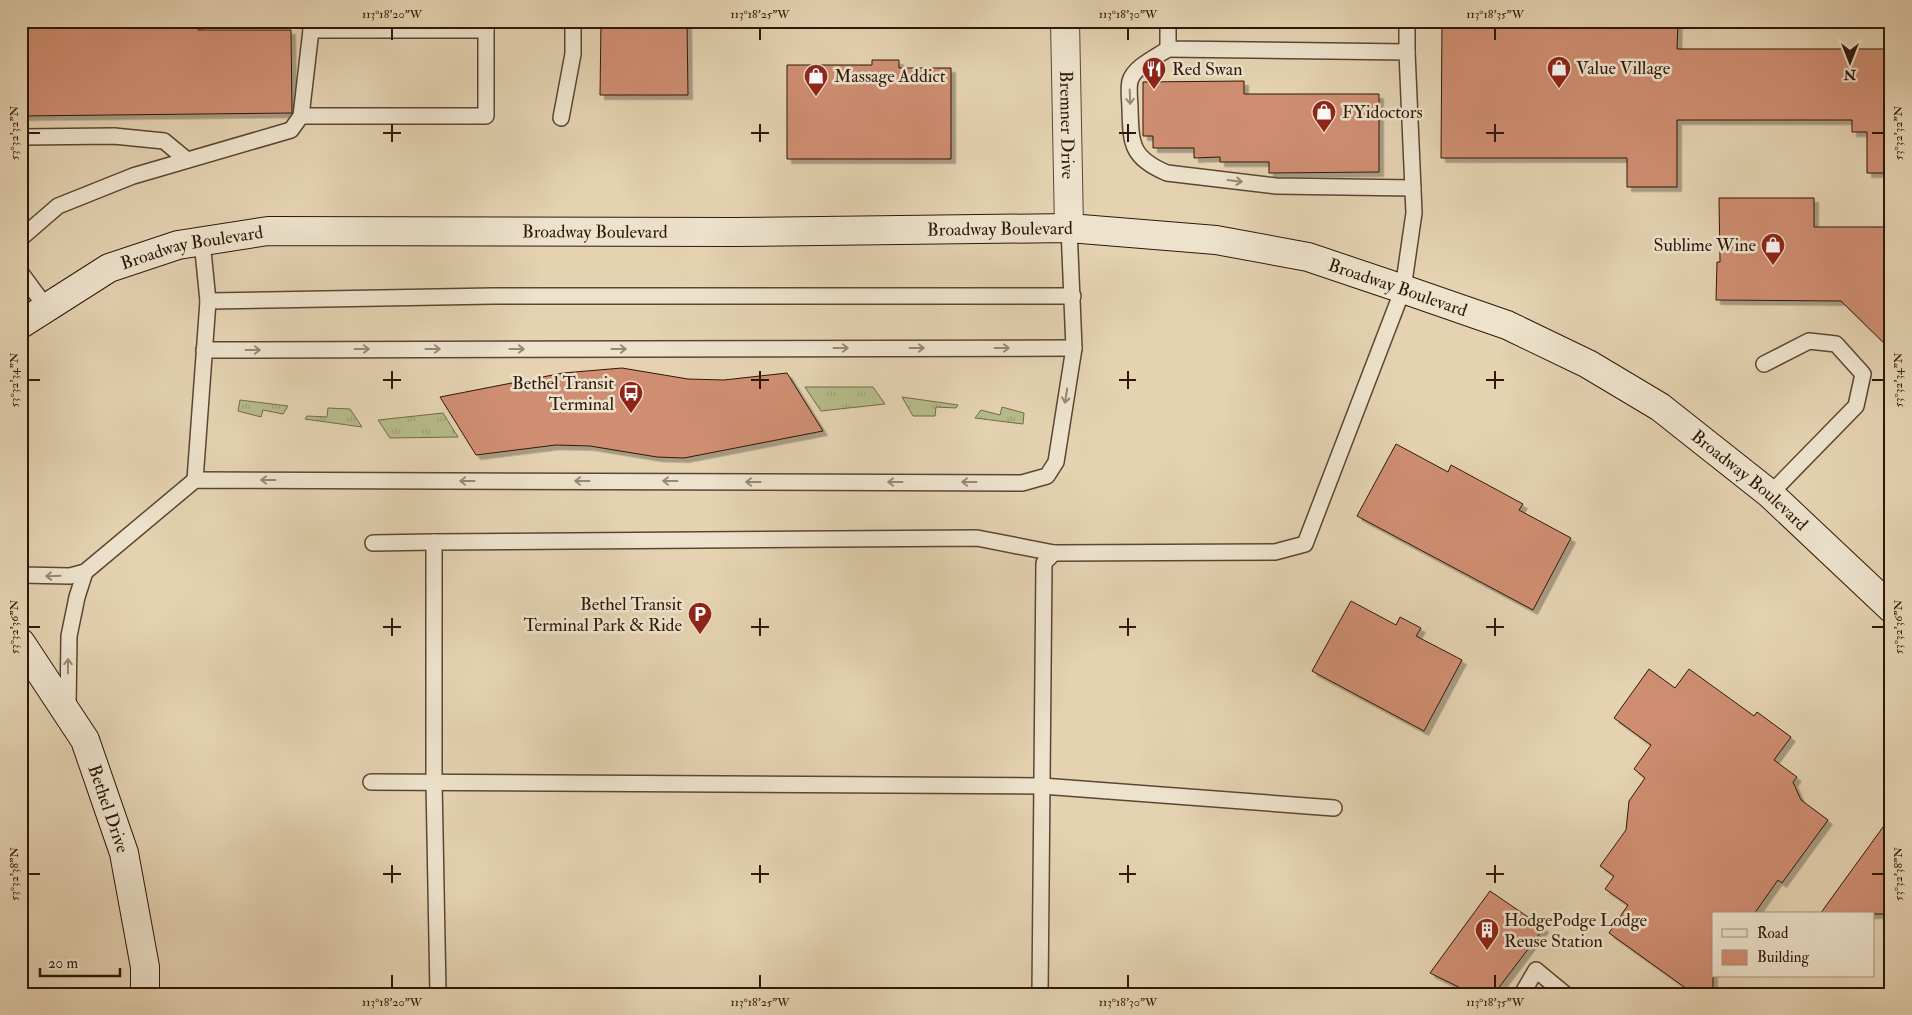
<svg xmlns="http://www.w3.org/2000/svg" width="1912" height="1015" viewBox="0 0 1912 1015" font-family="'IM FELL Double Pica',serif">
<defs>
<pattern id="grass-tufts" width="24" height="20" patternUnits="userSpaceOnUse" patternTransform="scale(1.25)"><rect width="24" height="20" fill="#b6bb8a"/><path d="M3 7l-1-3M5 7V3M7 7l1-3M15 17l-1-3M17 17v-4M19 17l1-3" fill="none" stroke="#9da076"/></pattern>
<filter id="shadow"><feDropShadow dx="4.5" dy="4.5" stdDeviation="0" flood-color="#0004"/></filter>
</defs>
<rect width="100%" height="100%" fill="#e4d2b1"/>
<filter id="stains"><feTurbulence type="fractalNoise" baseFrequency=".004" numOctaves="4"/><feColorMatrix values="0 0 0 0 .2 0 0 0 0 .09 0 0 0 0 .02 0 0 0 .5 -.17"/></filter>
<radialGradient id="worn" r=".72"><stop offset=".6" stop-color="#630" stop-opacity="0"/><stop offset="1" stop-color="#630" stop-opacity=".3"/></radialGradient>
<g fill="url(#grass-tufts)" stroke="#726a4a">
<path d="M805,387H873L885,404L821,411Z"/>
<path d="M902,397L958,405L956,408L936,407L935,416H913Z"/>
<path d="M240,400L288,406L283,414L263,410L261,417L238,411Z"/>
<path d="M1002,407L1024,413L1023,424L975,418L981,410L1000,415Z"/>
<path d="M328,408L350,409L362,427L305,419L307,416L327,417Z"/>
<path d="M443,413L458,437L390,438L378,420Z"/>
</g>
<g fill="#cf8e72" stroke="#2f1809" filter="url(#shadow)">
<path d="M21,21H198V30H291L292,113L21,116Z"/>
<path d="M601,21H687L688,95H600Z"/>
<path d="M1442,21H1678L1677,49H1891V173H1867V132H1852V120H1677V187H1627V158H1441Z"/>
<path d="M872,60H899V68H951V159H787V65H872Z"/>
<path d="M1244,81V94H1379V172L1269,173V162H1220V157L1194,158V148H1153V136H1143V82Z"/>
<path d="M1719,198H1814V227H1891V350L1841,301L1716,300L1717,262H1720Z"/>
<path d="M622,368L688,379L724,380L787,373L823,431L684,458L657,457L590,446L556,445L476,455L440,397L563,373Z"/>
<path d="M1396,444L1448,472L1451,465L1523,504L1519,510L1571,538L1533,610L1357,516Z"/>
<path d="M1351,601L1396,625L1400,617L1421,628L1416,636L1462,660L1424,731L1312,671Z"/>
<path d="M1649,669L1675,688L1689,669L1754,716L1757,712L1791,737L1774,760L1797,777L1793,782L1801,800L1828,820L1782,883L1778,880L1754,914H1713V994H1694L1609,933L1628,905L1605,889L1614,876L1600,866L1626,830L1629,801L1645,778L1634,769L1651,745L1614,718Z"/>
<path d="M1891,816V914H1820Z"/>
<path d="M1490,891L1544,928L1494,994H1473L1430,973Z"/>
</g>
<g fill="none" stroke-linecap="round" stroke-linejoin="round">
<defs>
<g id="lane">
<path d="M311,30H486"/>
<path d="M1168,49C1156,57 1134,67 1130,81C1128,89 1130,101 1130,109C1131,144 1131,158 1167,173L1276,186L1413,188"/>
<path d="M1407,52V21"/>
<path d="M301,116H486V21"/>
<path d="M561,118L573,54V21"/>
<path d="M21,137L114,136L164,141L187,160"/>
<path d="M21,238L58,206L133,176L291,130L301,116L311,30L310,21"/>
<path d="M21,273L46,307"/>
<path d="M208,301L493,296H1073"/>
<path d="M204,350L1074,348"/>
<path d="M1764,364L1809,341L1836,344L1863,374L1856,406L1770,494"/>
<path d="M195,480L208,301L202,241"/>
<path d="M373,543L434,542"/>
<path d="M21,575L70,576L85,572L195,480L1022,483L1047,476L1056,462L1074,348L1069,228"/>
<path d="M68,708L69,636L77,597L85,572"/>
<path d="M371,782L1042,786L1334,808"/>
<path d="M438,994L434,782V542L977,538L1054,553"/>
<path d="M1040,994L1044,563L1054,553L1275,552L1305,544L1403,289L1414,213L1407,52L1168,49V21"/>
<path d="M1522,994L1536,970L1565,994"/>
</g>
<g id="street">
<path id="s1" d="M1065,21L1069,228"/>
</g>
<g id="secondary">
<path id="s2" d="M21,324L109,268L178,245L268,231L735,232L1069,228L1216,240L1308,257L1403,289L1507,325L1588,364L1660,407L1770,494L1891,608"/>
<path id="s3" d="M21,643L85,740L124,853L145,967V994"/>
</g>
</defs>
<use href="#lane" stroke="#5c4633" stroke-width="18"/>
<use href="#street" stroke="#5c4633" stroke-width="30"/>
<use href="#secondary" stroke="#2f1809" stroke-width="30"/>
<use href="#lane" stroke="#ede2cc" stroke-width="15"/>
<use href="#street" stroke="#ede2cc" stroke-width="28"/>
<use href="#secondary" stroke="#ede2cc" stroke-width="28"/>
</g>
<defs><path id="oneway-shaft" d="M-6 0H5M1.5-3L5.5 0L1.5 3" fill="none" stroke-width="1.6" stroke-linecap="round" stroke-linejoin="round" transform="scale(1.25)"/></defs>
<g stroke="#988774">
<use href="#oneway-shaft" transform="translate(1130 97) rotate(88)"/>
<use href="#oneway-shaft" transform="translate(1235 181) rotate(7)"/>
<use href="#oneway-shaft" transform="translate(841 348)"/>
<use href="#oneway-shaft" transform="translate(917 348)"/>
<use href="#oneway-shaft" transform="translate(1002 348)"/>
<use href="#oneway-shaft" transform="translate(362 349)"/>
<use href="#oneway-shaft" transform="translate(433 349)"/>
<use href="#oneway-shaft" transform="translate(517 349)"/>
<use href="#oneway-shaft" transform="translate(619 349)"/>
<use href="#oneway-shaft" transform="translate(253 350)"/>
<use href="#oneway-shaft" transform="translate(1066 396) rotate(99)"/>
<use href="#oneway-shaft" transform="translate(268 480) rotate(-180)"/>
<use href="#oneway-shaft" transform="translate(467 481) rotate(-180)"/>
<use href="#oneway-shaft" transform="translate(582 481) rotate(-180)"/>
<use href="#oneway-shaft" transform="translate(670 481) rotate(180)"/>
<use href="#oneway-shaft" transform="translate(753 482) rotate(-180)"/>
<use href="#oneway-shaft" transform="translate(895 482) rotate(-180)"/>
<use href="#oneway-shaft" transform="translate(969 482) rotate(-180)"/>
<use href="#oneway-shaft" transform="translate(53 576) rotate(178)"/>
<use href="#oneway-shaft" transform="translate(68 666) rotate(-89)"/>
</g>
<path fill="none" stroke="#2f1809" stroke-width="2" d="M392,28V40M760,28V40M1128,28V40M1495,28V40M392,124V142M760,124V142M1128,124V142M1495,124V142M28,133H40M383,133H401M751,133H769M1119,133H1136M1486,133H1504M1872,133H1884M392,371V389M760,371V389M1128,371V389M1495,371V389M28,380H40M383,380H401M751,380H769M1119,380H1136M1486,380H1504M1872,380H1884M392,618V636M760,618V636M1128,618V636M1495,618V636M28,627H40M383,627H401M751,627H769M1119,627H1136M1486,627H1504M1872,627H1884M392,865V883M760,865V883M1128,865V883M1495,865V883M28,874H40M383,874H401M751,874H769M1119,874H1136M1486,874H1504M1872,874H1884M392,975V988M760,975V988M1128,975V988M1495,975V988"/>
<defs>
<symbol id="shop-pin" viewBox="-11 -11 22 30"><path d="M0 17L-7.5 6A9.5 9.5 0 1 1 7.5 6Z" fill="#8f2418" stroke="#ede2cc"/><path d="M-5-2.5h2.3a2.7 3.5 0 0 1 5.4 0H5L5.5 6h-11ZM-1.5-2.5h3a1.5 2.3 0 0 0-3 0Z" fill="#fff"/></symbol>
<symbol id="restaurant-pin" viewBox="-11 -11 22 30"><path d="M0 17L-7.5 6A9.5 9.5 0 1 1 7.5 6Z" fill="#8f2418" stroke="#ede2cc"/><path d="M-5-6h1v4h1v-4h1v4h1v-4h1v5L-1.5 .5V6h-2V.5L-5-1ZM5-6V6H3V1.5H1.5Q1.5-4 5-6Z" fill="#fff"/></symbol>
<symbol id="bus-pin" viewBox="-11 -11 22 30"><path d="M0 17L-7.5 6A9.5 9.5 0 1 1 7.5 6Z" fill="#8f2418" stroke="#ede2cc"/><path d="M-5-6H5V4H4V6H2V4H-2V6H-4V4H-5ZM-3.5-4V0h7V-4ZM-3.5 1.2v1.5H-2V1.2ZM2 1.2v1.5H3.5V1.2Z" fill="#fff"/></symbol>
<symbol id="parking-pin" viewBox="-11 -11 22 30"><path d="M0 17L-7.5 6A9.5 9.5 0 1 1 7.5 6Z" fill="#8f2418" stroke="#ede2cc"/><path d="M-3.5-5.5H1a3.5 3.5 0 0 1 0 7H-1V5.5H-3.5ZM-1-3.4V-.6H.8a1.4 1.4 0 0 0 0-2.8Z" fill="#fff"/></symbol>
<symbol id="building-pin" viewBox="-11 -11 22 30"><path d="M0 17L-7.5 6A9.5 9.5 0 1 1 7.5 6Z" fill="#8f2418" stroke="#ede2cc"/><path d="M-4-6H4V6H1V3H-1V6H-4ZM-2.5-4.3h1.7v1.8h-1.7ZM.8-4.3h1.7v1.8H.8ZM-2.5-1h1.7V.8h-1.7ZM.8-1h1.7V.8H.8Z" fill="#fff"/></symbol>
</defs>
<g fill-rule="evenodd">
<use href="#shop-pin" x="1545" y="54" width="28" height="38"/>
<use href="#restaurant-pin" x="1140" y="55" width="28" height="38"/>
<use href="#shop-pin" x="802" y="62" width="28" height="38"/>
<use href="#shop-pin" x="1310" y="98" width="28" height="38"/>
<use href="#shop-pin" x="1759" y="231" width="28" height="38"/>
<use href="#bus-pin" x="617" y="379" width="28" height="38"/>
<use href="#parking-pin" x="686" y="600" width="28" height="38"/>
<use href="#building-pin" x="1473" y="916" width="28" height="38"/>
</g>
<g text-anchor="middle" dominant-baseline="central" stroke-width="5" stroke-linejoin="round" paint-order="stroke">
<g font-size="18" fill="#2f1809" stroke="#ede2cc" text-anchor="start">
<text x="1576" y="68">Value Village</text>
<text x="1172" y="69">Red Swan</text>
<text x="834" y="76">Massage Addict</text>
<text x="1342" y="112">FYidoctors</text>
<text x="1756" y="245" text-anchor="end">Sublime Wine</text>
<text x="614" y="383" text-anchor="end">Bethel Transit<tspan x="614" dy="21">Terminal</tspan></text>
<text x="682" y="604" text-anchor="end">Bethel Transit<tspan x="682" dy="21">Terminal Park &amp; Ride</tspan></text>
<text x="1504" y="920">HodgePodge Lodge<tspan x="1504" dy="21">Reuse Station</tspan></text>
</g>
<g font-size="18" fill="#2f1809" stroke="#ede2cc">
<text stroke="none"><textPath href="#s1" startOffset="104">Bremner Drive</textPath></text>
<text stroke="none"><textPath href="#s2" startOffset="1000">Broadway Boulevard</textPath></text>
<text stroke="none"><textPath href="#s2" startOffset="595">Broadway Boulevard</textPath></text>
<text stroke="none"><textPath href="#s2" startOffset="190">Broadway Boulevard</textPath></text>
<text stroke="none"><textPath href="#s2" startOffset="1405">Broadway Boulevard</textPath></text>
<text stroke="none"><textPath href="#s2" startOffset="1810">Broadway Boulevard</textPath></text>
<text stroke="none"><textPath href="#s3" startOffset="189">Bethel Drive</textPath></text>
</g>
</g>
<rect width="1912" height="1015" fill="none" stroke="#e4d2b1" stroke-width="55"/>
<rect x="1712" y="912" width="162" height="65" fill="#ede2cc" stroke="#a1917e"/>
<rect x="1722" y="929" width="25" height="8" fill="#ede2cc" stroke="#a1917e"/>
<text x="1757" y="938" font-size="15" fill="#2f1809">Road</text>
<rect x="1722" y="950" width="25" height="15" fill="#cf8e72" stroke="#a1917e"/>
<text x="1757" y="962" font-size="15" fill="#2f1809">Building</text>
<g transform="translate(1850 62) rotate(180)" stroke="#ede2cc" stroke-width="4" paint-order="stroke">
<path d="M0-4L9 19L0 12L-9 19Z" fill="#2f1809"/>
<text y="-8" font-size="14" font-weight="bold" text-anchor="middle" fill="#2f1809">N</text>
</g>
<path d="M40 968v8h80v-8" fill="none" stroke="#2f1809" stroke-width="2.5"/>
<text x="48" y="968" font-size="15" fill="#2f1809" stroke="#ede2cc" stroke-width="4" paint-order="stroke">20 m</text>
<rect x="28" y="28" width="1856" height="960" fill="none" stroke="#2f1809" stroke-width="2"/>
<g font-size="12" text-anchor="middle" fill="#2f1809">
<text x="392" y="18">113°18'20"W</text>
<text x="760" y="18">113°18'25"W</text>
<text x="1128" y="18">113°18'30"W</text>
<text x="1495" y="18">113°18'35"W</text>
<text transform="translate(1898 133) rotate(-90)" y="4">53°32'32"N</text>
<text transform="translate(14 133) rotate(-90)" y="4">53°32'32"N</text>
<text transform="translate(1898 380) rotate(-90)" y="4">53°32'34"N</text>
<text transform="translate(14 380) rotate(-90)" y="4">53°32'34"N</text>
<text transform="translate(1898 627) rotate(-90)" y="4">53°32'36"N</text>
<text transform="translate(14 627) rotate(-90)" y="4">53°32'36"N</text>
<text transform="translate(1898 874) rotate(-90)" y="4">53°32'38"N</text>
<text transform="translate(14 874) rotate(-90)" y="4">53°32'38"N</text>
<text x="392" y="1006">113°18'20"W</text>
<text x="760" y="1006">113°18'25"W</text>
<text x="1128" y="1006">113°18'30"W</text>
<text x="1495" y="1006">113°18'35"W</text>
</g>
<rect width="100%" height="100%" filter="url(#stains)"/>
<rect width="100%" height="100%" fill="url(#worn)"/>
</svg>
